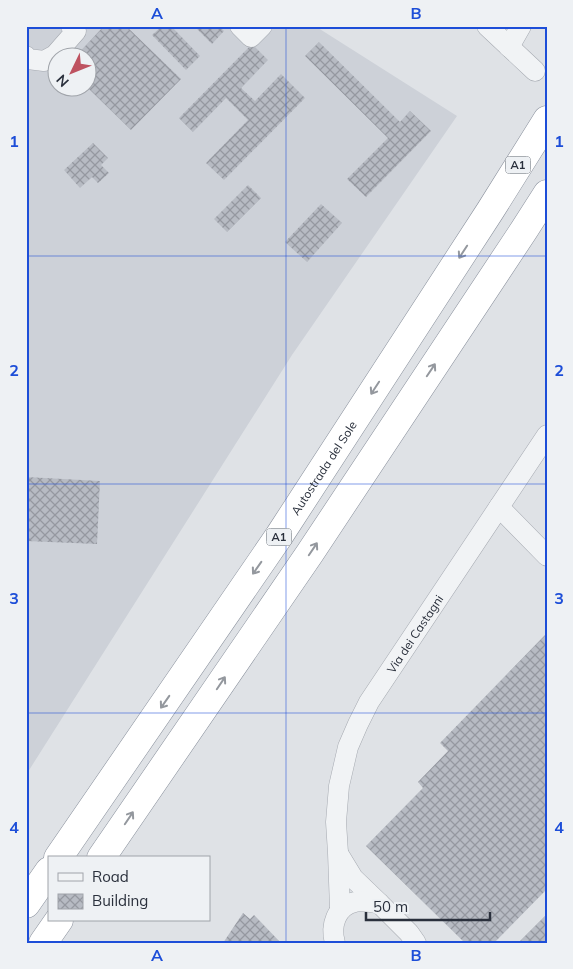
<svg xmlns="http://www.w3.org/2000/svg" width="573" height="969" viewBox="0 0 573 969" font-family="Mulish,sans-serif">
<defs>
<pattern id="building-cross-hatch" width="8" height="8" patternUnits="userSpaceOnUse" patternTransform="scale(1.25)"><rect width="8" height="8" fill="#b7bbc3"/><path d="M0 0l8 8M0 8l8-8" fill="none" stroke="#9598a0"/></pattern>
</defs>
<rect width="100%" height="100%" fill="#dfe2e6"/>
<path fill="#cdd1d8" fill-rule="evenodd" d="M26,26H315L457,116L292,355L26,775ZM58,58H88V88H58Z"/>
<g fill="url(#building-cross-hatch)">
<path d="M104,26H126L181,79L131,130L88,88V58H74Z"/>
<path d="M162,26H171L200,56L186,70L152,35Z"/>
<path d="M194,26H219L224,31L212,44Z"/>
<path d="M319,42L400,122L410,111L431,131L366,197L347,179L388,138L305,56Z"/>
<path d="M252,44L268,60L241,88L255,101L281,74L305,98L224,180L206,163L248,120L226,98L193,132L179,118Z"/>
<path d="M93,143L108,158L101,165L109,173L98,183L92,177L80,188L64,170Z"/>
<path d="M248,185L261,198L227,232L214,219Z"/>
<path d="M321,204L342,223L307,262L285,242Z"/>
<path d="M26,477L100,481L97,544L26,541Z"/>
<path d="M547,633V892L545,891L494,943H465L366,846L423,788L418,782L448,751L440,743Z"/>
<path d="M243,913L250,919L254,915L281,943H223Z"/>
<path d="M547,914V943H518Z"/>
</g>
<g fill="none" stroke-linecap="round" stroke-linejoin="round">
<defs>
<g id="minor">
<path d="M240,26L251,37L262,26"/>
<path d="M487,26L535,71"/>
<path d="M509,47L521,26"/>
<path d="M26,56L28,59L44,61L55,55L76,31L71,26"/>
<path d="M499,507L547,556"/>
<path d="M339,855L353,878L379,903"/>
<path id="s1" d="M340,909L338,853L336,822L339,786L348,747L358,724L369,702L547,435"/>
<path d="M335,943C330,926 336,906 355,902C362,900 372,903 379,903L409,933L416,943"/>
</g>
<g id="highway">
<path id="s2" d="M58,858L279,536L490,211L547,120"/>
<path d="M101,858L310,553L524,230L547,194"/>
<path d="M26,904L49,871"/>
<path d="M43,943L59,920"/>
</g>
</defs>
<use href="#minor" stroke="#a5a9b0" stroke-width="21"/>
<use href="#highway" stroke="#888f9b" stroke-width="29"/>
<use href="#minor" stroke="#f1f3f5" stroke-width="20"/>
<use href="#highway" stroke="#fff" stroke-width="28"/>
</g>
<defs><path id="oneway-shaft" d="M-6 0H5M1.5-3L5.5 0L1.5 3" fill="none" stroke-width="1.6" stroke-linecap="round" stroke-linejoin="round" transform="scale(1.25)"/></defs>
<g stroke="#94989e">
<use href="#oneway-shaft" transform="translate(463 252) rotate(123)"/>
<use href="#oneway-shaft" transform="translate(431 370) rotate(-56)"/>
<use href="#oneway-shaft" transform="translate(375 388) rotate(123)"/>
<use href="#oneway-shaft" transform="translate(313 549) rotate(-56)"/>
<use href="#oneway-shaft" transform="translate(257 568) rotate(125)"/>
<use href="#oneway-shaft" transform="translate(221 683) rotate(-56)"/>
<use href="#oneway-shaft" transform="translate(165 702) rotate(125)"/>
<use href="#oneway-shaft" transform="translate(129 818) rotate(-56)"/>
</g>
<path fill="none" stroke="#1d4ed8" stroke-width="1" stroke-opacity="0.55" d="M286,26V943M26,256H547M26,484H547M26,713H547"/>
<g text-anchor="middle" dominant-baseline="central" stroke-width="4.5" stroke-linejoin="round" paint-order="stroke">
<g fill="#eef1f4" stroke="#656a73" stroke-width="1">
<rect x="505.5" y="156.5" width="25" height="17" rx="4"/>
<rect x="266.5" y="528.5" width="25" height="17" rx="4"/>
</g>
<g font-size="11" font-weight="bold" fill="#2a303c">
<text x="518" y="165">A1</text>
<text x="279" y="537">A1</text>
</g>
<g font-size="12" fill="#2a303c" stroke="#eef1f4">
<text stroke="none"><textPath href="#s2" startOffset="472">Autostrada del Sole</textPath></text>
<text stroke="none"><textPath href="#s1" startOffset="295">Via dei Castagni</textPath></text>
</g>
</g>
<rect width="573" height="969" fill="none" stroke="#eef1f4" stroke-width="55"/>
<rect x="48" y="856" width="162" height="65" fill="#eef1f4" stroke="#a0a4aa"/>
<rect x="58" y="873" width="25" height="8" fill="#f1f3f5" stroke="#a0a4aa"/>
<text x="92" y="882" font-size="15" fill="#2a303c">Road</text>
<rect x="58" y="894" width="25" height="15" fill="url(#building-cross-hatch)" stroke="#a0a4aa"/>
<text x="92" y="906" font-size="15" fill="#2a303c">Building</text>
<g transform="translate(72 72) rotate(227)"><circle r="24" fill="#eef1f4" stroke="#a0a4aa"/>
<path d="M0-4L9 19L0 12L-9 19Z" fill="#be5260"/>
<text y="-8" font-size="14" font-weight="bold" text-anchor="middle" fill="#2a303c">N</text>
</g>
<path d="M366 912v8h124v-8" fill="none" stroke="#2a303c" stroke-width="2.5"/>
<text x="373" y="912" font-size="15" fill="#2a303c" stroke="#eef1f4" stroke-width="4" paint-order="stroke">50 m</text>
<rect x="28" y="28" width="518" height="914" fill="none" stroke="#1d4ed8" stroke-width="2"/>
<g font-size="16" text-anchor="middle" font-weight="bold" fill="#1d4ed8">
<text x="157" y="19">A</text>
<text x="416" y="19">B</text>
<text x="14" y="147">1</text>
<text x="559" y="147">1</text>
<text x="14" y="376">2</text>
<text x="559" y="376">2</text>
<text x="14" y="604">3</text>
<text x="559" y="604">3</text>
<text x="14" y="833">4</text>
<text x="559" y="833">4</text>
<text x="157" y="961">A</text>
<text x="416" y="961">B</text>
</g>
</svg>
